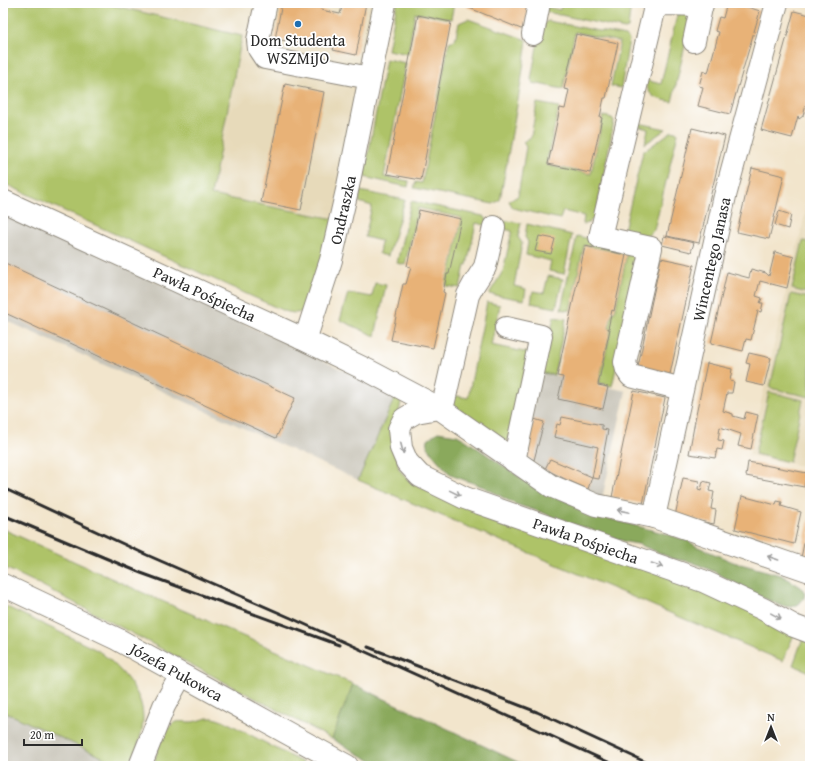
<svg xmlns="http://www.w3.org/2000/svg" width="813" height="769" viewBox="0 0 813 769" font-family="'Gentium Book Plus',serif">
<rect width="100%" height="100%" fill="#fff"/>
<filter id="ink" filterUnits="userSpaceOnUse"><feTurbulence type="fractalNoise" baseFrequency=".025" numOctaves="2"/><feDisplacementMap in="SourceGraphic" scale="8" xChannelSelector="R" yChannelSelector="G"/><feConvolveMatrix kernelMatrix="1 2 1 2 8 2 1 2 1" color-interpolation-filters="sRGB"/></filter>
<filter id="wash" filterUnits="userSpaceOnUse"><feTurbulence type="fractalNoise" baseFrequency=".012" numOctaves="4" result="noise"/><feDisplacementMap in="SourceGraphic" scale="16" xChannelSelector="R" yChannelSelector="G"/><feGaussianBlur stdDeviation="0.9" result="paint"/><feColorMatrix in="noise" values="0 0 0 0 0 0 0 0 0 0 0 0 0 0 0 0 0 1.4 0 .05"/><feComposite in="paint" operator="in"/></filter>
<g filter="url(#wash)">
<rect width="100%" height="100%" fill="#f2e5cc"/>
<g fill="#e7daba">
<path d="M103,3H373L335,219L211,195L241,36Z"/>
<path d="M810,195V454L807,467L749,455L787,288Z"/>
</g>
<g fill="#c8c4b8">
<path d="M3,210L396,395L358,480L3,319Z"/>
<path d="M540,372L626,391L602,499L554,479L523,453Z"/>
<path d="M3,711L115,763L114,766H3Z"/>
</g>
<g fill="#aec367" stroke="#6c7749">
<path d="M3,3H103L242,36L211,195L335,219L305,311C297,314 292,313 284,311L3,183Z"/>
<path d="M397,3H454L451,19L415,13L408,54L388,50Z"/>
<path d="M562,3H631L628,28L625,29L547,12L546,7L560,10Z"/>
<path d="M678,11L692,15L672,102C656,98 649,99 645,80L661,84Z"/>
<path d="M468,19L527,40L521,83L500,200L493,204L414,188L416,182L422,183L449,42L455,40L459,23Z"/>
<path d="M548,21L625,36L629,40L621,88L611,86L620,42L575,32L563,89L533,83L531,79L541,25Z"/>
<path d="M386,59L406,63L384,177L409,181L408,187L364,177Z"/>
<path d="M537,103L559,107L546,165L591,174L603,116L612,118L614,121L596,215L589,223L583,224L584,216L563,211L560,219L513,208L509,201L518,196L526,147L523,142L531,137Z"/>
<path d="M634,122L666,129L645,144L648,129L633,125Z"/>
<path d="M672,131L678,133L654,230L646,237L622,238L643,152Z"/>
<path d="M360,191L405,200L388,256L379,254L381,241L365,237L372,206L359,202Z"/>
<path d="M411,201L483,216L486,218L489,226L476,223L467,265H465L460,288L446,286L448,275H450L462,218L418,208L405,265L397,263Z"/>
<path d="M508,221L521,223L518,237L522,243L514,286L526,289L524,300L489,294L503,271L512,231L500,228L505,222Z"/>
<path d="M527,224L572,235L564,274L549,271L551,261L526,255L528,242L525,237Z"/>
<path d="M577,236L643,251L612,386L599,383L611,329L609,328L613,312H615L627,254L584,245L570,311L561,309Z"/>
<path d="M803,241L810,242V294L792,289Z"/>
<path d="M548,276L563,279L556,308L531,303L533,291L544,293Z"/>
<path d="M375,283L386,285L375,336L340,320L348,293L372,297Z"/>
<path d="M791,294L810,298V397L770,388Z"/>
<path d="M487,302L500,305L491,345L529,353L509,440L506,442L452,404V395L468,398Z"/>
<path d="M554,317L566,319L554,375L542,373Z"/>
<path d="M769,392L803,400L789,462L755,454Z"/>
<path d="M396,395L401,402L399,413L398,467L405,477L415,485L699,587L795,632L783,661L358,480Z"/>
<path d="M3,529L148,595L353,684L332,739L39,584L3,567Z"/>
<path d="M3,605L97,650C114,661 139,688 142,708C146,727 137,749 130,766H114L115,763L3,711Z"/>
<path d="M803,638L810,640V672L793,665Z"/>
<path d="M207,718H214L228,723L309,766H154C155,754 164,726 176,722C180,721 186,722 192,722C197,721 202,720 207,718Z"/>
</g>
<g fill="#8aa95c" stroke="#5a6a44">
<path d="M438,432L457,435L464,439L537,489L610,519L667,534L688,541L696,546L733,562L781,575L801,587L805,593L804,598L799,604L792,607L782,606L759,596L715,572L692,562L674,559L638,544L626,542L596,531L558,520L544,513L515,504L484,487L456,477L449,473L433,455L427,445L428,439Z"/>
<path d="M353,684L526,766H380L332,739Z"/>
</g>
<g id="blocks">
<g fill="#e8b277">
<path d="M282,3H323L321,10L340,14L343,3H366L356,55L333,50L334,47L315,43L314,46L275,39Z"/>
<path d="M469,3H530L525,27L521,29L467,7Z"/>
<path d="M727,3H735L760,11L730,114L698,106L703,87L699,86L703,71L708,73L719,32L715,31L719,17L723,18Z"/>
<path d="M794,11L810,15L809,68L810,75L807,86H810V91L803,116L799,119L798,116L792,138L761,130Z"/>
<path d="M418,15L451,22L421,180L387,174Z"/>
<path d="M576,34L618,43L606,98H604L600,117L602,118L590,173L548,164L560,108L565,109L569,90L564,89Z"/>
<path d="M285,84L324,92L301,210L261,202Z"/>
<path d="M692,128L725,136L699,243L667,236Z"/>
<path d="M752,168L784,176L769,239L737,232Z"/>
<path d="M419,210L461,219L449,274H447L443,292L445,293L433,348L391,340L403,284H406L411,267L407,266Z"/>
<path d="M779,211L791,215L788,229L775,225Z"/>
<path d="M539,236L555,239L551,254L535,251Z"/>
<path d="M664,236L694,243L691,252L662,245Z"/>
<path d="M585,246L626,255L614,311L612,310L608,329H610L598,385L608,387L603,409L558,399L563,377L557,376Z"/>
<path d="M775,252L794,257L787,288L760,281L756,296L762,298L760,303H763L761,312L758,311L751,340L746,339L743,351L711,343L727,272L749,278L751,269L766,273L769,276Z"/>
<path d="M661,258L694,265L670,374L638,367Z"/>
<path d="M3,262L295,398L276,438L3,312Z"/>
<path d="M749,353L771,358L764,386L746,382L750,364L746,363Z"/>
<path d="M707,363L732,369L730,381L734,382L732,393H727L723,411L733,414V416L744,419L746,412L758,415L751,449L738,446L741,434L720,427L718,440L724,441L722,450L717,449L715,458L689,454L696,415Z"/>
<path d="M634,391L665,398L643,504L612,497Z"/>
<path d="M562,417L602,425V429L608,430L599,479L592,478L598,447L554,437L557,424L560,425Z"/>
<path d="M534,419L544,422L534,460L524,455Z"/>
<path d="M550,459L592,477L588,489L565,479L545,469Z"/>
<path d="M748,462L807,473L804,487L746,476Z"/>
<path d="M683,478L699,481L698,489L701,490L703,481L711,483L709,491L714,492L711,509L716,510L714,524L675,516Z"/>
<path d="M807,483L810,484L809,491L805,490Z"/>
<path d="M742,496L776,505L777,501L782,502L781,506L801,512L794,544L735,529Z"/>
<path d="M809,519H810V562L801,558Z"/>
</g>
</g>
</g>
<g filter="url(#ink)">
<use href="#blocks" fill-opacity="0" stroke="#8e887c" stroke-width="1"/>
<g fill="none" stroke-linecap="round" stroke-linejoin="round">
<defs>
<g id="minor">
<path d="M266,3L258,40L259,49L265,58L370,78"/>
<path d="M533,34L539,3"/>
<path d="M694,41L702,3"/>
<path id="s1" d="M3,201L301,338L371,372L439,408L551,486L596,505L654,517L810,571"/>
<path d="M506,328L541,336L514,461"/>
<path id="s2" d="M301,338L308,331L331,260L348,186L385,3"/>
<path d="M682,389L631,376L627,370L625,362L651,248L600,237L654,11L659,6L664,4L702,5"/>
<path id="s3" d="M439,408L416,412L404,419L399,429L401,448L407,462L420,476L465,498L703,581L763,609L794,626L810,632"/>
<path d="M439,408L444,401L468,295L474,284L485,267L494,227"/>
<path id="s4" d="M654,517L725,196L777,3"/>
<path id="s5" d="M3,585L117,639L347,766"/>
<path d="M140,766L164,706L181,675"/>
</g>
</defs>
<use href="#minor" stroke="#8e887c" stroke-width="24"/>
<use href="#minor" stroke="#fff" stroke-width="22"/>
<g stroke="#2b2b2b" stroke-width="3">
<path d="M3,488L147,555L291,618L617,766"/>
<path d="M3,515L141,573L339,645"/>
<path d="M368,647L537,712L654,766"/>
</g>
</g>
<defs><path id="oneway-shaft" d="M-6 0H5M1.5-3L5.5 0L1.5 3" fill="none" stroke-width="1.6" stroke-linecap="round" stroke-linejoin="round"/></defs>
<g stroke="#a0a0a0">
<use href="#oneway-shaft" transform="translate(402 448) rotate(75)"/>
<use href="#oneway-shaft" transform="translate(455 493) rotate(26)"/>
<use href="#oneway-shaft" transform="translate(623 511) rotate(-169)"/>
<use href="#oneway-shaft" transform="translate(773 558) rotate(-161)"/>
<use href="#oneway-shaft" transform="translate(657 565) rotate(19)"/>
<use href="#oneway-shaft" transform="translate(776 616) rotate(29)"/>
</g>
</g>
<circle fill="#1f6fb2" stroke="#fff" stroke-width="1.5" cx="298" cy="24" r="4"/>
<g text-anchor="middle" dominant-baseline="central" stroke-width="3.5" stroke-linejoin="round" paint-order="stroke">
<g font-size="16" fill="#2b2b2b" stroke="#fff">
<text x="298" y="40">Dom Studenta<tspan x="298" dy="18">WSZMiJO</tspan></text>
</g>
<g font-size="16" fill="#2b2b2b" stroke="#fff">
<text stroke="none"><textPath href="#s2" startOffset="136">Ondraszka</textPath></text>
<text stroke="none"><textPath href="#s4" startOffset="264">Wincentego Janasa</textPath></text>
<text stroke="none"><textPath href="#s1" startOffset="222">Pawła Pośpiecha</textPath></text>
<text stroke="none"><textPath href="#s3" startOffset="280">Pawła Pośpiecha</textPath></text>
<text stroke="none"><textPath href="#s5" startOffset="194">Józefa Pukowca</textPath></text>
</g>
</g>
<rect width="813" height="769" fill="none" stroke="#fff" stroke-width="16"/>
<g transform="translate(771 727)" stroke="#ffffff" stroke-width="3" paint-order="stroke">
<path d="M0-3L7 15L0 10L-7 15Z" fill="#2b2b2b"/>
<text y="-6" font-size="11" font-weight="bold" text-anchor="middle" fill="#2b2b2b">N</text>
</g>
<path d="M24 739v6h58v-6" fill="none" stroke="#2b2b2b" stroke-width="2"/>
<text x="30" y="739" font-size="12" fill="#2b2b2b" stroke="#ffffff" stroke-width="3" paint-order="stroke">20 m</text>
</svg>
